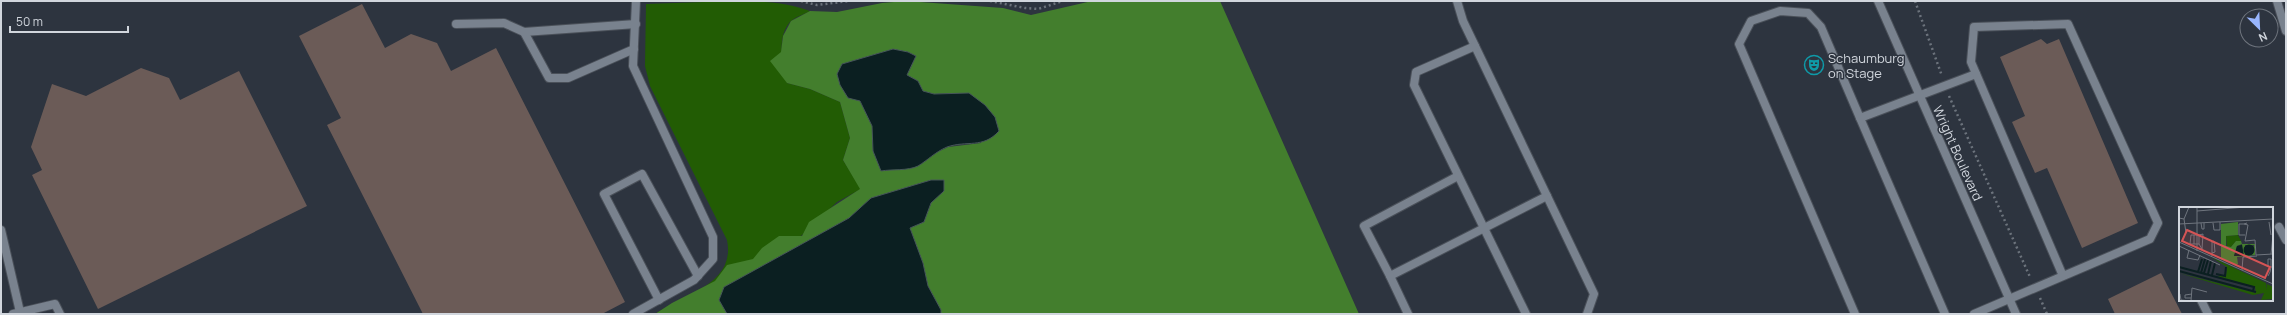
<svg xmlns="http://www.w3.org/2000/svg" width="2287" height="315" viewBox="0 0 2287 315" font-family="Manrope,sans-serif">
<rect width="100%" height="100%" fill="#2d343f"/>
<path fill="#225c04" d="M734,1C761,1 785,2 810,11C805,14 795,17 790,22C776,38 783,64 787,83L810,89L840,102L850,138L843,160L861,189L837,202L802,235L719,300L727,314H655C685,294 736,284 727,240L650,86L645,66L646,4Z"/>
<path fill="#437e2d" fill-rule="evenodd" d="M906,1L1003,8L1031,15L1092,1H1220L1359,314H941V310L928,286L923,263L910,228L924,222L933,198L944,191V180H931L871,198L849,218L724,287L719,300L727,314H655L672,303L715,281L727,265L753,259L762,248L779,236H802L809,222L860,189L843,160L850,138L840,102L810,89L787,83L770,61L781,52L783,36L791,21L810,11L837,12L882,3ZM893,49L908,52L916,56L907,75L918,81L923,91L934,94L969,93L981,143L948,147L929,156L918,166L881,171L873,151L872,126L842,64Z"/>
<g fill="#0b1f21" stroke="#465659">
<path d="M893,49L908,52L916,56L907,75L918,81L923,91L934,94L969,93L985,105L995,117L999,131C983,149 967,140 947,147C935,152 928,160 918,166C908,171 892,169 881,171L873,151L872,126L860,101L848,98L840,85L837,74L842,64Z"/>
<path d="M931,180H944V191L931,203L924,222L910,228L923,263L928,286L941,310V314H727L719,300L724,287L849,218L871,198Z"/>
</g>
<g fill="#6b5b57">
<path d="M362,4L385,48L411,34L437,43L451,71L496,48L625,302L602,314H423L327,125L341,118L299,36Z"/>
<path d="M2041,39L2047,44L2059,39L2138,223L2082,248L2047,168L2035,173L2012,122L2025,116L2000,57Z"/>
<path d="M141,68L169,78L180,100L239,71L307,206L98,309L32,175L42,170L31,147L52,84L86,96Z"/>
<path d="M2161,273L2182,314H2115L2108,299Z"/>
</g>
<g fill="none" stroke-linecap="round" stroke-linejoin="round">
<defs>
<g id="service">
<path d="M1457,1L1463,21L1594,294L1587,314"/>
<path d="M2277,1L2286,31"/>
<path d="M456,24L504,23L524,32L549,78H568L634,49"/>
<path d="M524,32L636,24"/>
<path d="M1475,46L1416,72L1414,85L1526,314"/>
<path d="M1458,176L1364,226L1390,276L1547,196"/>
<path d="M2279,227L2286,240"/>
<path d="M1,230L20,312"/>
<path d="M1390,276L1408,314"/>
<path d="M659,300L604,194L642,174L698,276"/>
<path d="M2201,300L2208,314"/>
<path d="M13,314L55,304L60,314"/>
<path d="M633,314L694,280L713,259V237L633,66L636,1"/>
<path d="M1855,314L1739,44L1751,21L1780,11L1808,13L1821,27L1860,118"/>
<path d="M1945,314L1860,118L1976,74"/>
<path d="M1974,314L2150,239L2158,223L2068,24L1974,27L1971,62L2063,276"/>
</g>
<path id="tertiary" d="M1878,1L2016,314"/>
</defs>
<use href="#service" stroke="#4a5059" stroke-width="10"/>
<use href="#tertiary" stroke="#4a5059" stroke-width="10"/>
<g stroke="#6c737c" stroke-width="2.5" stroke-dasharray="2 3" stroke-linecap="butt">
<path d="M801,1L817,5L849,1"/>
<path d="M990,1L1025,8L1038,9L1063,1"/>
<path d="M1915,1L1942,76"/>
<path d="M1949,96L2030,277"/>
<path d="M2040,298L2047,314"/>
</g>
<use href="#service" stroke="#79828e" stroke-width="8"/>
<use href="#tertiary" stroke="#79828e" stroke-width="8"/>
</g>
<defs>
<symbol id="theatre-ring" viewBox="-11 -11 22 22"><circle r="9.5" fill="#2d343f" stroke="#0f9aa8" stroke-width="1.5"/><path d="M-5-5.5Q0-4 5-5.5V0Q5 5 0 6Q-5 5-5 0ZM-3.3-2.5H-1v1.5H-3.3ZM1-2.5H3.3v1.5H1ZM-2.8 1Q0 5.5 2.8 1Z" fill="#0f9aa8"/></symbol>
</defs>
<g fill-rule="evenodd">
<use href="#theatre-ring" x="1803" y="54" width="22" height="22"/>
</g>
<g text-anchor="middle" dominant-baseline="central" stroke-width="3" stroke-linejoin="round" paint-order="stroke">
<g font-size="13" fill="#d1d6dd" stroke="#2d343f" text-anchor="start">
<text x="1828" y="58">Schaumburg<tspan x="1828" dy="15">on Stage</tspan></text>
</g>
<g font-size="13" fill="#d1d6dd" stroke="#2d343f">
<text transform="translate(1958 153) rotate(66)">Wright Boulevard</text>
</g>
</g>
<g transform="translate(2179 207)">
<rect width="94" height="94" fill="#2d343f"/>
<path d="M59,28L62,34H57L52,40L48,39L47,29ZM32,50L87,76L88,83V77L94,80V92L82,93L85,86L74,88L0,66L77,86L76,80L38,69H47L48,60Z" fill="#225c04"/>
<path d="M59,15V28L47,29V39L52,40L57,34H62L63,37L58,39L55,49H64L63,37H76V48L58,50L59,57L57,58L42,52V17ZM66,38H75V41L70,48H66Z" fill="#437e2d" fill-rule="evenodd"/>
<path d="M64.5 43a5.5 5.5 0 1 1 11 0a5.5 5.5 0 1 1-11 0ZM63,38L65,49H55L58,39Z" fill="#0b1f21"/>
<path fill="none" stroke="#0b1f21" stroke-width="2" d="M0,60L75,80L74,84M0,64L77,85M19,65L23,52M22,66L26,52M25,66L29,53M29,67L32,54M37,67L46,69L47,60M33,68L36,56"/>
<path fill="none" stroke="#6f757e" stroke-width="1" d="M18,0V44M18,4L67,0M0,11L5,12L7,26M5,12L10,0M90,15L92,28M22,16L23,22H25V16M34,16L35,23H41V15M68,16L65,17L69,18L66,34L76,33L77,48L94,47M0,17L94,12M65,17H60V28H66M0,35L94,77M15,37H20V28H12L11,37H15V28M20,37L23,42L24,27L20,28M0,39L41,58M10,43L8,51L19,53L21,48M92,47L94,28M33,49V35L35,34L36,45L33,46M63,63L64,50L78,49M89,69L91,65L92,60V52H89V59L92,60H94M1,87L2,93L12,94M12,91H6V88L13,87M12,94L13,81L28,85"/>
<path fill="#d55455" fill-opacity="0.15" stroke="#d55455" stroke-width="2" d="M8,23L91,60L86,71L3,34Z"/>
<rect width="94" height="94" fill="none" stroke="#d1d6dd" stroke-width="2"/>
</g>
<rect width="2287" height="315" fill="none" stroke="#d1d6dd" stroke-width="4"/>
<g transform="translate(2259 28) rotate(156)"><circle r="19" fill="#2d343f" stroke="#6f757e"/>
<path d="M0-3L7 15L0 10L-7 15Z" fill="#98b5fd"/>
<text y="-6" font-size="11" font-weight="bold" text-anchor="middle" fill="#d1d6dd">N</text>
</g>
<path d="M10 26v6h118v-6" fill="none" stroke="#d1d6dd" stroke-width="2"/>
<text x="16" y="26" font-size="12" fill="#d1d6dd" stroke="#2d343f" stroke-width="3" paint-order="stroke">50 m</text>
</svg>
